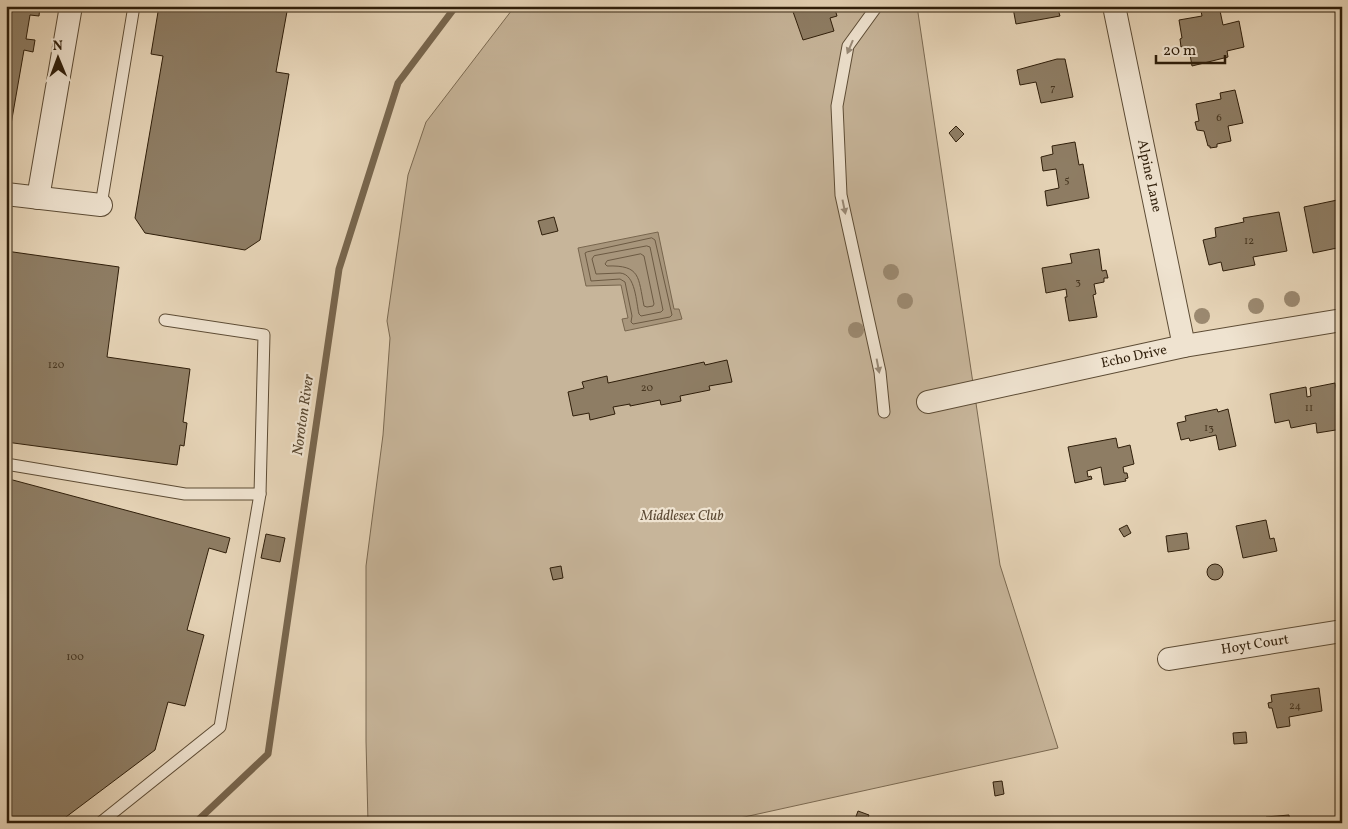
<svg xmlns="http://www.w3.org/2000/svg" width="1348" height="829" viewBox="0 0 1348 829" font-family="Vollkorn,serif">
<rect width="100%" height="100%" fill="#e6d4b7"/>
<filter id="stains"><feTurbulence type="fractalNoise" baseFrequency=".004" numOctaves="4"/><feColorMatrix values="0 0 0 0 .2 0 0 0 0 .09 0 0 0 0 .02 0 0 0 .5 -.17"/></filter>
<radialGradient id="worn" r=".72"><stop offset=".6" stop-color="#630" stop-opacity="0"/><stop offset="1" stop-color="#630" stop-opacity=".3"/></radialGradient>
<path fill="#c7b59a" stroke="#7b6a52" d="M515,6H917L1000,565L1058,748L717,823H368L366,741V566L383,435L390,338L387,321L408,175L426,122Z"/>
<path fill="#a8967c" stroke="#78664e" d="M658,232L674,309H679L682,319L625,331L622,319L628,318L621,285L586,286L578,248Z"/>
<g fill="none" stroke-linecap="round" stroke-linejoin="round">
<g stroke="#6c5a43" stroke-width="1">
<path d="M652,238L655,240L672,315L670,317L633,324L631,322L632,316L625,282L620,279L591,281L585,253L587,252Z"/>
<path d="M647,246L650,247L663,310L661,312L641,316L639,314C636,303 636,274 620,273C612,273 604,274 596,274L592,259L594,256Z"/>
<path d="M641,254L644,256L654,304L653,306L647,307L644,306C638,277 641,265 607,266L605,264L607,261Z"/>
</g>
<path stroke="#78664e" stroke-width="7" d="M195,823L268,754L339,269L398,83L456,6"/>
</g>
<g fill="#8e7d64" stroke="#2f1e0a">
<path d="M6,6H40L39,16L30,15L26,39L35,40L33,52L24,50L6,153Z"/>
<path d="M159,6H288L276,72L289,74L260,240L245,250L145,233L135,218L163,56L151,54Z"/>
<path d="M791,6H834L837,16L830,18L834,31L803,40Z"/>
<path d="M1022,6H1057L1060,16L1016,24L1013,8Z"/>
<path d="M1200,6H1219L1223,25L1239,21L1244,47L1227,51L1228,57L1192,66L1189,49L1184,50L1183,46L1181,47L1180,39L1182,38L1179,20L1202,16Z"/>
<path d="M1057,59H1065L1073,97L1041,103L1036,82L1020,85L1017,70Z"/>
<path d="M1235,90L1243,123L1228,126L1231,141L1217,144V147L1210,148V146H1208L1204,131L1197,130L1195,122L1199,121L1196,104L1221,99L1220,93Z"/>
<path d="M956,126L964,134L956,142L949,133Z"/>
<path d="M1075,142L1079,165L1083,164L1089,198L1047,206L1045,191L1059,188L1056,169L1043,171L1041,157L1053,154L1052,146Z"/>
<path d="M1342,199V247L1313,253L1304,207Z"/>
<path d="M1279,212L1287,251L1253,257L1255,265L1223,271L1221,262L1209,265L1203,240L1216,237L1215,228L1244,222L1243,218Z"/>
<path d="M554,217L558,231L542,235L538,221Z"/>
<path d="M1099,249L1102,271L1106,270L1108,278H1104V282L1094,284L1096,294L1093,295L1097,317L1069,321L1065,297H1067L1066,289L1046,293L1042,268L1072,263L1070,254Z"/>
<path d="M6,251L119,267L107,357L190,369L183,422L187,423L184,446L180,445L177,465L6,442Z"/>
<path d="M727,360L732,382L709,386L710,390L680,396L681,401L661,405L660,400L630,406V404L613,407L615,414L590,420L589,413L573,416L568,392L584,388L582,382L607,376L608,383L704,362L705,365Z"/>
<path d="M1335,383L1342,419V429L1317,433L1316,423L1291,428L1289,420L1275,423L1270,394L1306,387L1307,397L1311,396L1310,388Z"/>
<path d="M1217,409L1218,412L1228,409L1236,446L1219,450L1216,435L1190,441L1189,438L1181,440L1177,423L1186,421L1185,416Z"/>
<path d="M1116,438L1118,448L1130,445L1134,464L1123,467L1124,473H1127L1128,478L1125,479L1126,481L1104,485L1101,467L1087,471L1088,477L1091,476L1092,479L1075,483L1068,447Z"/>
<path d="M9,479L230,538L226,553L209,548L187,630L204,635L185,706L168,702L155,750L58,823H6V489Z"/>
<path d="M1266,520L1270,539L1274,538L1277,551L1243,558L1236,526Z"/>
<path d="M1127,525L1131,533L1124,537L1119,529Z"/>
<path d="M1187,533L1189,549L1168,552L1166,536Z"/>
<path d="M266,534L285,538L280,562L261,558Z"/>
<circle cx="1215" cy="572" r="8"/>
<path d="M561,566L563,578L553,580L550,568Z"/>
<path d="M1319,688L1322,711L1289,717L1290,726L1277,728L1272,708H1269L1268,703L1272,702L1271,695Z"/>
<path d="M1246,732L1247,743L1234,744L1233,733Z"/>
<path d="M1002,781L1004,794L995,796L993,782Z"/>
<path d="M858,811L869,815L866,823L854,822Z"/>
<path d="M1289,815L1290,823H1267L1266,817Z"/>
<path d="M398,820L399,823H380Z"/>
<path d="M1245,821V823H1230V822Z"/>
</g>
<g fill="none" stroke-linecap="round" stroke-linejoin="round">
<defs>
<g id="service">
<path d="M877,6L848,46L837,106L841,195L880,372L884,412"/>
<path d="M101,205L134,6"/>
<path d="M6,464L185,494H260"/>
<path d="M100,823L220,727L260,494L264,335L165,320"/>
</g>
<g id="minor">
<path d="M1114,6L1184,346"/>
<path d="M6,194L101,205"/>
<path d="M38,198L71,6"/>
<path d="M928,402L1184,346L1342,320"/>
<path d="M1169,659L1342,631"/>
</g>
</defs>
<use href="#service" stroke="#5d4c35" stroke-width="13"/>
<use href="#minor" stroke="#5d4c35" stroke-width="24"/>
<use href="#service" stroke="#efe3d0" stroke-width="11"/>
<use href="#minor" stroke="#efe3d0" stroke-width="22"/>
</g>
<g fill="#9b8970">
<circle cx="891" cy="272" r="8"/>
<circle cx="1292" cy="299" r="8"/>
<circle cx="905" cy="301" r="8"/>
<circle cx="1256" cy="306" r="8"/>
<circle cx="1202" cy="316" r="8"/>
<circle cx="856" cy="330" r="8"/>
</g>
<defs><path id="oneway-solid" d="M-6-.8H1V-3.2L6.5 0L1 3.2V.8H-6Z" transform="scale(1.25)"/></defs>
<g fill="#998a77">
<use href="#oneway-solid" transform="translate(850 47) rotate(113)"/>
<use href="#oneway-solid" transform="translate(844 207) rotate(78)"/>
<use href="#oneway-solid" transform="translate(878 366) rotate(79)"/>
</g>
<g text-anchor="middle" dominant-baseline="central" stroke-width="4.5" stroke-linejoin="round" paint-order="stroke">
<g font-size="11" fill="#473620">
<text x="1053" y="88">7</text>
<text x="1219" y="118">6</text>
<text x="1067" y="180">5</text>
<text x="1249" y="241">12</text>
<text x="1078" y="282">3</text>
<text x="56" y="365">120</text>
<text x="647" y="388">20</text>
<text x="1309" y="408">11</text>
<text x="1209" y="428">13</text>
<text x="75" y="657">100</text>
<text x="1295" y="706">24</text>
</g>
<g font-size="14" fill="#2f1e0a" stroke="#efe3d0">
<text transform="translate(1149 176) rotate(78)">Alpine Lane</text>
<text transform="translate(1134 357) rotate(-12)">Echo Drive</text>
<text transform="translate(1255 645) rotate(-9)">Hoyt Court</text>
</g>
<g font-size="14" font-style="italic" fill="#5d4b35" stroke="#efe3d0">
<text x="682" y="516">Middlesex Club</text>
</g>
<g font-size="15" font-style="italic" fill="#594832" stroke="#efe3d0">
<text transform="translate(304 415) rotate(-82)">Noroton River</text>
</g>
</g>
<rect width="1348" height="829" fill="none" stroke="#e6d4b7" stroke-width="25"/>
<rect x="8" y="8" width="1333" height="814" fill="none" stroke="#2f1e0a" stroke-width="2.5"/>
<rect x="12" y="12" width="1323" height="804" fill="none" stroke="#2f1e0a"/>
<g transform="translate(58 58) rotate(359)" stroke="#efe3d0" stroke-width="4" paint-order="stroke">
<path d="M0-4L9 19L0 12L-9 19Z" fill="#2f1e0a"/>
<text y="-8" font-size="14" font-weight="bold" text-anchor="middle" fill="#2f1e0a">N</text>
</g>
<path d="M1156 55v8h69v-8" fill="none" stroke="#2f1e0a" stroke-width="2.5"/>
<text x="1163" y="55" font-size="15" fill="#2f1e0a" stroke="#efe3d0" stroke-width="4" paint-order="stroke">20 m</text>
<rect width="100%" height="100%" filter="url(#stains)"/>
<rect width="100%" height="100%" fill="url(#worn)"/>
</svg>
